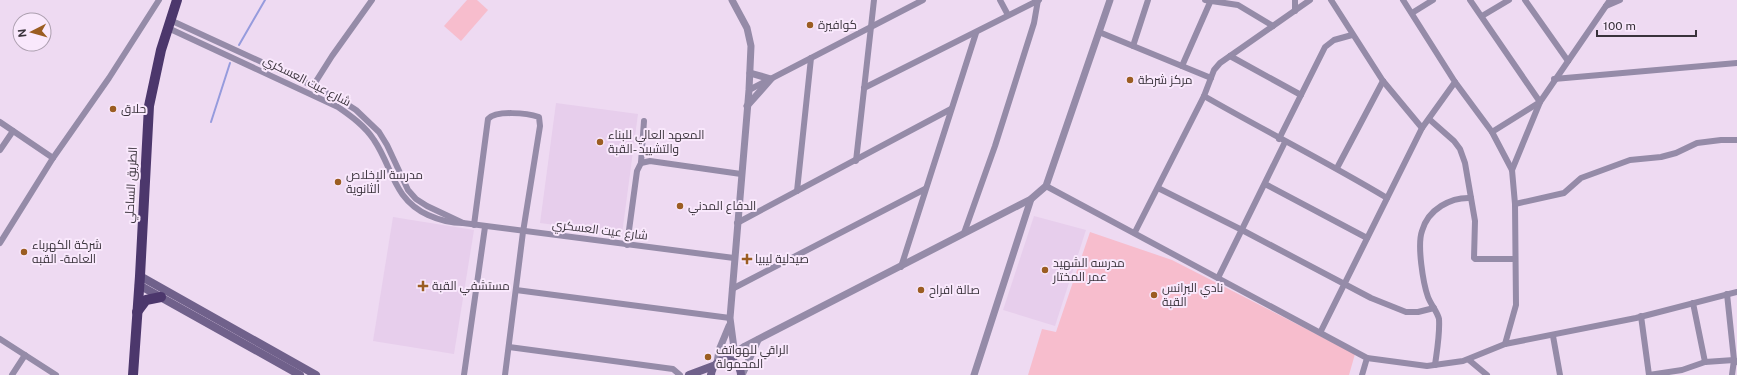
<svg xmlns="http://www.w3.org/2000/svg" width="1737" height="375" viewBox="0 0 1737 375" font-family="'Public Sans',Cairo,sans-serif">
<rect width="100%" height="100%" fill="#eedaf2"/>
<g fill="#e7ceec">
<path d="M556,103L638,114L622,234L540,223Z"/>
<path d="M1034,216L1086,230L1055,326L1003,310Z"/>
<path d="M393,217L474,230L454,354L373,341Z"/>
</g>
<g fill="#f7bdcd">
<path d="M467,0H477L488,10L461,41L444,26Z"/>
<path d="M1090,232L1172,260L1355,354L1349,375H1028L1042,329L1056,332Z"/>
</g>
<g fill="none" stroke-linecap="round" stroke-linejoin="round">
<g stroke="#969bdd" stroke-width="2">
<path d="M239,45L265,0"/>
<path d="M211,122L230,63"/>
</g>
<g stroke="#958ba8" stroke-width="6">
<path d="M1000,0L1008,15"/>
<path d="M1205,0L1238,5L1273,26"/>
<path d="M1331,0L1383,81L1422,128"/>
<path d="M1470,0L1540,102L1512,170"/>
<path d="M1525,0L1568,61"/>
<path d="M1606,6L1620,0"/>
<path d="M1295,11V0"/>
<path d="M1412,13L1433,0"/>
<path d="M1482,16L1509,0"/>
<path d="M170,20L303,81L342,101L356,110L379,132L387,145L408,190L416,199L427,206L463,223"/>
<path d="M168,28L338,107C351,116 365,126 374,140C393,168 393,199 428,215C439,220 450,223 463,223L734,258"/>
<path d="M1099,32L1211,78"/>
<path d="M1133,46L1148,0"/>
<path d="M1230,56L1301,95"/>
<path d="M1182,66L1211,0"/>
<path d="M1554,79L1737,63"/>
<path d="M1455,82L1492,132L1512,170L1515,204L1516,305L1505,344"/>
<path d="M313,86L332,56L372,0"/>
<path d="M864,88L1039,0"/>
<path d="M749,90L923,0"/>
<path d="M1204,96C1265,131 1327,162 1387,198"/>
<path d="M1429,119L1454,141L1460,149L1465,163L1475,221L1474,258L1475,259H1515"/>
<path d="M0,122L53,158"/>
<path d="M1492,132L1540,102L1610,0"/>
<path d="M1279,139L1325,47L1334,40L1352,35"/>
<path d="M0,150L13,131"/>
<path d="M856,161L874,0"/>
<path d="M641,163L650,161L741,174"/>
<path d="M1337,168L1383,81"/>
<path d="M1265,184L1367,238"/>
<path d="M1046,186L1367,358L1362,375"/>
<path d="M1158,188L1242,230L1371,298L1406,312H1418L1434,308"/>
<path d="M797,191L811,58"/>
<path d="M1515,204L1564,193L1581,178L1630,160L1661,157L1676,153L1697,143L1721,140H1737"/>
<path d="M737,223L951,109"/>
<path d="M474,225L488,119C496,110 527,113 539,117L540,126L523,232L505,375"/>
<path d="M1135,232L1204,96L1214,70L1220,63L1310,0"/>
<path d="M964,233L995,146L1034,23L1038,0"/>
<path d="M0,243L53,158L109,78L159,0"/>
<path d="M627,245L637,171L641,163L644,121"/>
<path d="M901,267L976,33"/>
<path d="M1218,278L1285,142"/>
<path d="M732,289L925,189"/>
<path d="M516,290L730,318"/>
<path d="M1727,294L1734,360L1732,375"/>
<path d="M1693,303L1705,362"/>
<path d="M1641,316L1649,375"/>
<path d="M1321,331L1422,128L1455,82L1403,0"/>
<path d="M1553,336L1560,375"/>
<path d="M0,339L56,375"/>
<path d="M509,347L673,369L680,375"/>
<path d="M1367,358L1427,366L1463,361L1505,344L1636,318L1737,292"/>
<path d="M1469,360L1487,375"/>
<path d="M1435,365C1437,350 1440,334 1439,319C1437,311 1431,305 1428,297C1423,283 1417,245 1422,231C1428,209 1451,197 1471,198"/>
<path d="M12,375L25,355"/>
<path d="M464,375L485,227"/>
<path d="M1649,375L1682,370L1705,362L1734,360L1737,362"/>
</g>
<g stroke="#958ba8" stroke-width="7">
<path d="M732,0L747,28L751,46L749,90L730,318L735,356"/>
<path d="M747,106L771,79L750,73"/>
<path d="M726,359L745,346L1031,199L1046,186L1110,0"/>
<path d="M717,363L719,350L729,326"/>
<path d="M742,375L758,340"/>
<path d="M974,375L1031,199"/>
</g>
<g stroke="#70618b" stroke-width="8">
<path d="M140,276L316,375"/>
<path d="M139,285L300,375"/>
<path d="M689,375L713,366"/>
<path d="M711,375C713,355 740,355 741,375"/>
</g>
<g stroke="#4c376c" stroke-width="10">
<path d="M137,312L146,300L161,297"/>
<path d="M133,375L140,276L149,106L161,50L177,0"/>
</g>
</g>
<g fill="#9b5d22" stroke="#f9e8fc" stroke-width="1.5">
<circle cx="810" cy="25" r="4"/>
<circle cx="1130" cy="80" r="4"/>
<circle cx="113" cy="109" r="4"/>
<circle cx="600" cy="142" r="4"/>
<circle cx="338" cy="182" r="4"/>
<circle cx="680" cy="206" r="4"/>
<circle cx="24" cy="252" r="4"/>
<path d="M745 253h4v4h4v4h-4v4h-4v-4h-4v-4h4z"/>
<circle cx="1045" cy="270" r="4"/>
<path d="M421 280h4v4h4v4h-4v4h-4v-4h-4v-4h4z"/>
<circle cx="921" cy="290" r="4"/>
<circle cx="1154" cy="295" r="4"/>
<circle cx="708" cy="357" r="4"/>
</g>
<g text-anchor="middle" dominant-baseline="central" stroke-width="4" stroke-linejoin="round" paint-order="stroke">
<g font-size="12" fill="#39323b" stroke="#f9e8fc" text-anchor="start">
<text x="818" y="25">كوافيرة</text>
<text x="1138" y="80">مركز شرطة</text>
<text x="121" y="109">حلاق</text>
<text x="608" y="135">المعهد العالي للبناء<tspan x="608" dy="14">والتشييد -القبة</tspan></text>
<text x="346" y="175">مدرسة الإخلاص<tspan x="346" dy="14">الثانوية</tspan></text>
<text x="688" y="206">الدفاع المدني</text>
<text x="32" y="245">شركة الكهرباء<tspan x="32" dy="14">العامة - القبه</tspan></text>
<text x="755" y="259">صيدلية ليبيا</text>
<text x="1053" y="263">مدرسه الشهيد<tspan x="1053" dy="14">عمر المختار</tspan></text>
<text x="432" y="286">مستشفي القبة</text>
<text x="1162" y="288">نادي البرانس<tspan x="1162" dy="14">القبة</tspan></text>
<text x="929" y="290">صالة افراح</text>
<text x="716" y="350">الراقي للهواتف<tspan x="716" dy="14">المحمولة</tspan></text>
</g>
<g font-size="12" fill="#39323b" stroke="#f9e8fc">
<text transform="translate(307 81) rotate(27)">شارع عيت العسكري</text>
<text transform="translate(131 185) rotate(-87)">الطريق الساحلي</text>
<text transform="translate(600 230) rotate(7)">شارع عيت العسكري</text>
</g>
</g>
<g transform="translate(32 32) rotate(264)"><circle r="19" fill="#f9e8fc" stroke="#ac9faf"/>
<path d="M0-3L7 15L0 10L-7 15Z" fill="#9b5d22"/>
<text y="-6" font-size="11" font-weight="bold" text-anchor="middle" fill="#39323b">N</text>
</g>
<path d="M1597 30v6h99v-6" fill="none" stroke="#39323b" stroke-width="2"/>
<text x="1603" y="30" font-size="12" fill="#39323b" stroke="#f9e8fc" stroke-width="3" paint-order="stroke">100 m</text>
</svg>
